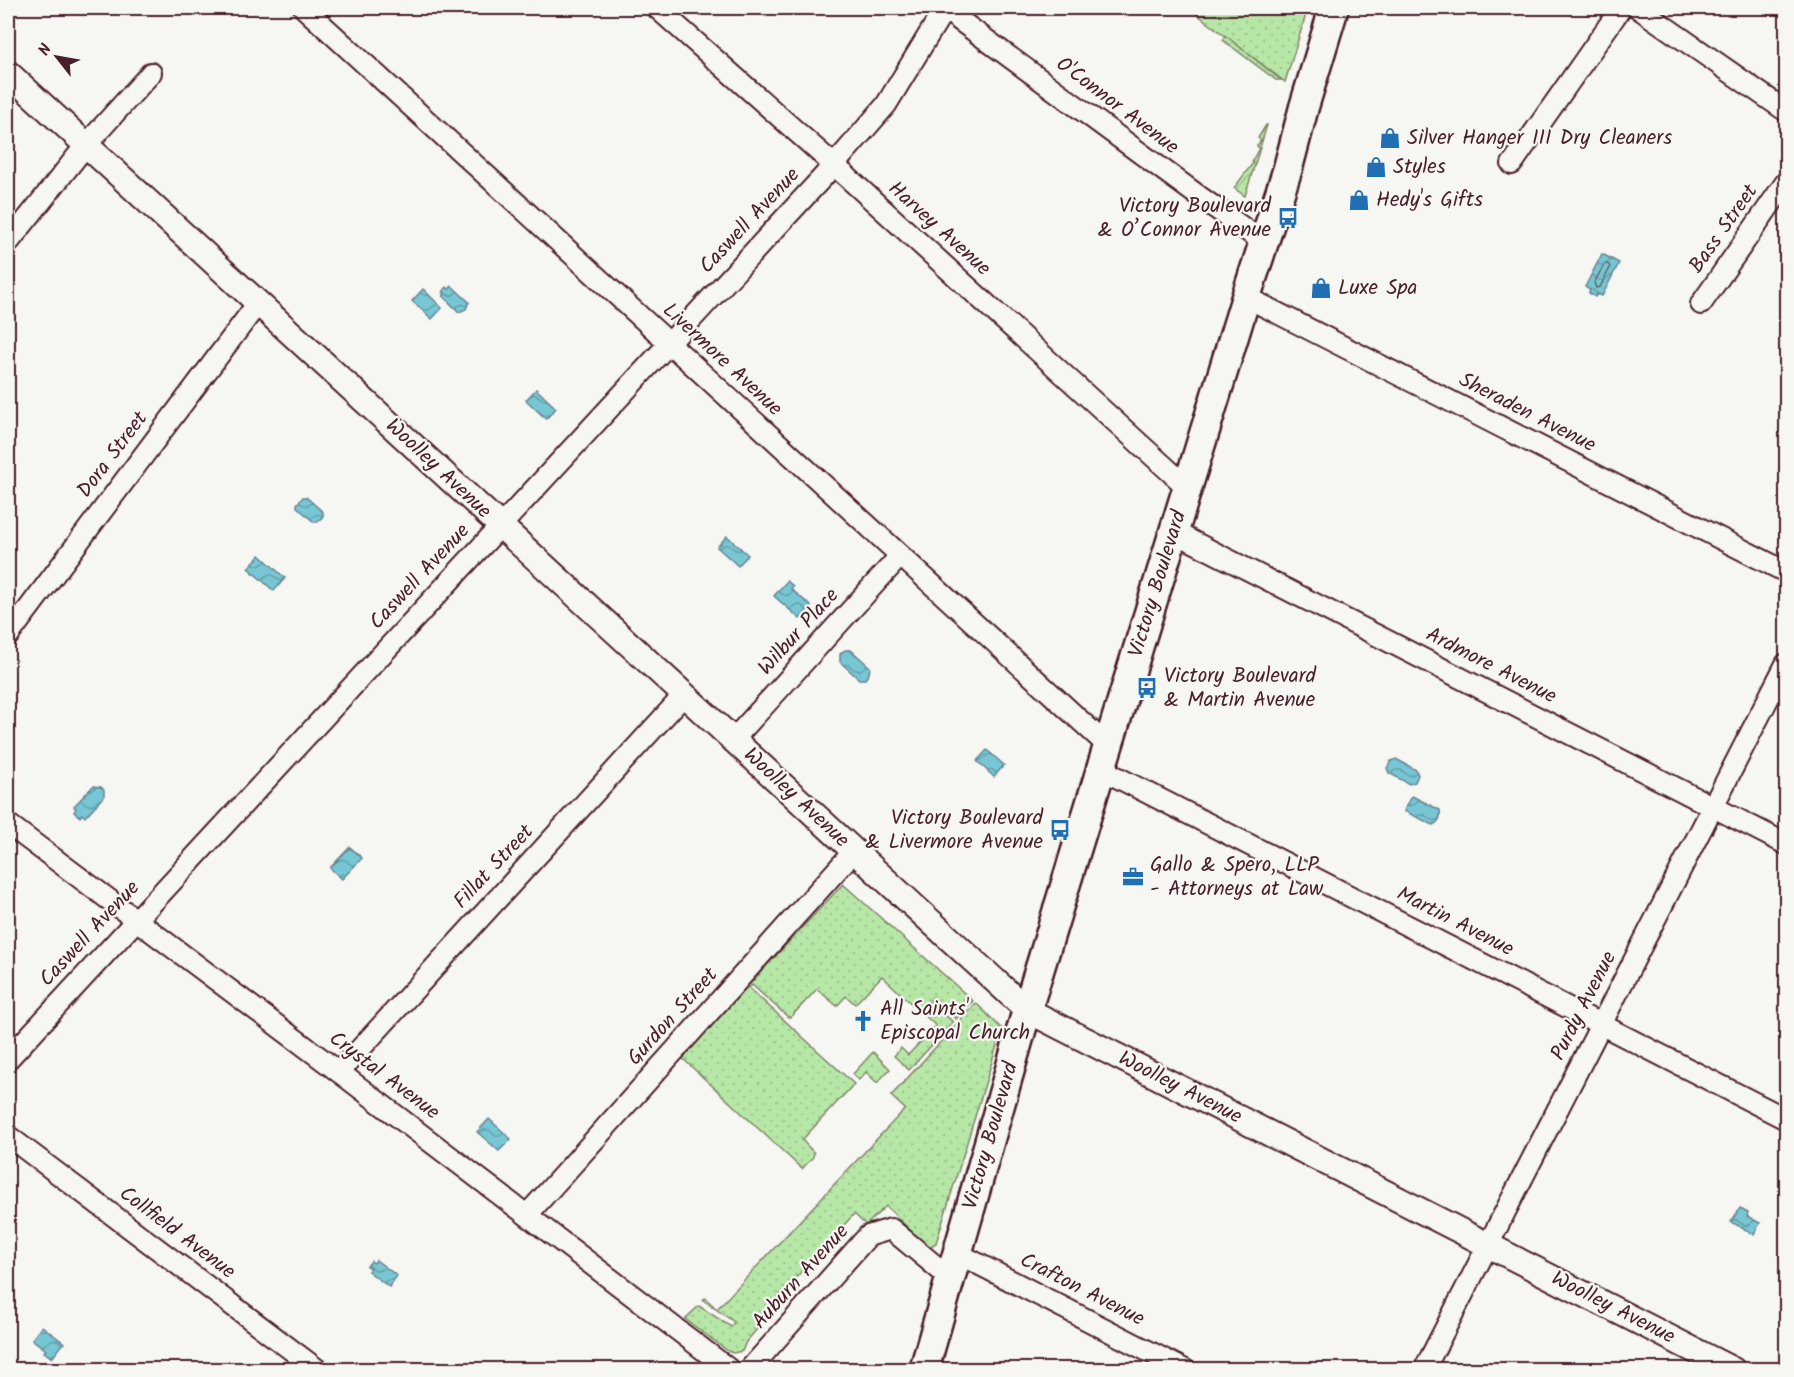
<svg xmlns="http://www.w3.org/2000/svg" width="1794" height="1377" viewBox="0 0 1794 1377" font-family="Kalam,sans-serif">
<defs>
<pattern id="grass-dots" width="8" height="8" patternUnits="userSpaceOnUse" patternTransform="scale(1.5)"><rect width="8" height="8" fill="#b7e7a7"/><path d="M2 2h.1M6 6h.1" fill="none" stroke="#9fc690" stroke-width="1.8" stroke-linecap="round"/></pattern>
<pattern id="garden-furrows" width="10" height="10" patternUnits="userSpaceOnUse" patternTransform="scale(1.5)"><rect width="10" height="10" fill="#b7e7a7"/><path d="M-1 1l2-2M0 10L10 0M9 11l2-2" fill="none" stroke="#9fc690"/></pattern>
<pattern id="water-waves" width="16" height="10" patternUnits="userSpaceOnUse" patternTransform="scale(1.5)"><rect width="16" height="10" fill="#77c6d3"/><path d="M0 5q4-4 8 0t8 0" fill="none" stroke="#64a0ab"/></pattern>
</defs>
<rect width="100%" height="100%" fill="#f6f6f2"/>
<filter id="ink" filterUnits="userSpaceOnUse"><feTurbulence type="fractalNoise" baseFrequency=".0167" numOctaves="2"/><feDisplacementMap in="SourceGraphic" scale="12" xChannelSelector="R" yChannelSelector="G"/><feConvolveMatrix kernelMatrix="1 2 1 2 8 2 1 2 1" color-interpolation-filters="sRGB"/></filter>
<g filter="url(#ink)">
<g fill="url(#grass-dots)" stroke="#808369" stroke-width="1.5">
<path d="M1189,8H1308L1285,82Z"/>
<path d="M843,884L973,1001L956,1019L933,997L919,1011L882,976L855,1004L846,996L837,1006L817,989L791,1017H788L752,985L749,988L854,1084L802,1140L814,1153L813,1157L802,1169L681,1057Z"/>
<path d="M931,1002L953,1022L909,1070L894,1056L901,1048L908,1055L936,1026L922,1013Z"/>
<path d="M976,1003L1002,1029L936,1243L931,1246L924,1244L886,1206L866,1225L854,1214L758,1319V1328L746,1342L742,1351L733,1353L728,1351L685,1319L699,1306L731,1327L734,1322L703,1300L705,1298L717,1309L905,1109L891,1096Z"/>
<path d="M873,1052L890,1069L877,1083L866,1072L859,1080L853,1074Z"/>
</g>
<g fill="url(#garden-furrows)" stroke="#808369" stroke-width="1.5">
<path d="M1226,36L1281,80H1276L1223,40Z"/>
<path d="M1266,125H1267L1245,196L1234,188L1253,163L1252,161L1259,148L1257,146L1261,140L1258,138Z"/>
</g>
<g fill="url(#water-waves)" stroke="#658390" stroke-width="1.5">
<path d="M1602,254L1619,263L1602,296L1597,294L1595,297L1589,293L1590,290L1585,287Z"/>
<path d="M452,286L469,302L466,309L459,312L443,296L445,294L443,292L447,287L449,289Z"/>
<path d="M423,289L442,308L432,319L412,301Z"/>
<path d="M536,389L556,408L546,419L526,400Z"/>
<path d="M303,497H306L323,512V516L318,522H314L297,507V504Z"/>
<path d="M727,536L748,555L738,566L717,547Z"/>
<path d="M260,555L285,578L274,591L248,568Z"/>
<path d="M787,581L793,586L791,589L811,606L800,619L774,596Z"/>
<path d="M845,650H851L870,667L869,674L865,679H859L840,662V654Z"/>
<path d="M987,750L1004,765L994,777L977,761Z"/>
<path d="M1396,759L1416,770L1418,775L1415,782L1409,784L1389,773L1387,768L1391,761Z"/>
<path d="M93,786L101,787L104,790V796L85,817L82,814L80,817L74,812L76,809L74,806Z"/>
<path d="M1412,796L1440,810C1441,818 1439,822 1433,825L1404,811Z"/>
<path d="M350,847L362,858L342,879L330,868Z"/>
<path d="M489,1119L511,1139L499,1151L477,1132Z"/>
<path d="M1740,1208L1748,1212L1747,1216L1760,1223L1754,1234L1731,1222Z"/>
<path d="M376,1260L397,1276L389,1287L368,1271L370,1268L367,1266L371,1261L374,1263Z"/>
<path d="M42,1326L64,1343L52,1358L44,1352L46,1350L32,1339Z"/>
</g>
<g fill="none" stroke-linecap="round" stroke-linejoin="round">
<path stroke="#5c626e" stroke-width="1.5" d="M1606,263L1609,265L1610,268L1600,287L1596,288L1594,283L1604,265Z"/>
<defs>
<g id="minor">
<path d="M304,8L1108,746"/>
<path d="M657,8L834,165L1187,487"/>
<path d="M943,8L1200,197L1263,242"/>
<path d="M1638,8L1786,111"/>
<path d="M1512,164L1621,8"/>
<path d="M8,243L86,145L151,73"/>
<path d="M1246,297L1786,572"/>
<path d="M1701,304L1786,182"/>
<path d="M1174,532L1786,844"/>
<path d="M8,636L258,303"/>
<path d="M733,740L900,556"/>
<path d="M1101,769L1786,1119"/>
<path d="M8,824L339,1072L730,1370"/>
<path d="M8,1059L834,165L886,105L945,8"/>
<path d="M339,1072L684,695"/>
<path d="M8,1136L318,1370"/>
<path d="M527,1215L854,851"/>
<path d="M957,1253L1185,1370"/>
<path d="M749,1370L868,1236L891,1229L950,1278"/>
<path d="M1424,1370L1786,664"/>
</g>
<path id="tertiary" d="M8,73L1027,1010L1733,1370"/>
<path id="secondary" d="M924,1370L1027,1010L1246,297L1288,168L1304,107L1334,8"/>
</defs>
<use href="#minor" stroke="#4a1f2b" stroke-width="24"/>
<use href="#tertiary" stroke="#4a1f2b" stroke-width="28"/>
<use href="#secondary" stroke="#4a1f2b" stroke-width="33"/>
<use href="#minor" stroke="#f6f6f2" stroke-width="20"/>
<use href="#tertiary" stroke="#f6f6f2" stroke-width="24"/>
<use href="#secondary" stroke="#f6f6f2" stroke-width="28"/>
</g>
</g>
<defs>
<symbol id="shop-bare" viewBox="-9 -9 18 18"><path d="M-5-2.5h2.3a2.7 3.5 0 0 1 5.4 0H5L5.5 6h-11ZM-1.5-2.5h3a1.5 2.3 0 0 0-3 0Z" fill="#1f6fb2" stroke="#f6f6f2" stroke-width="2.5" paint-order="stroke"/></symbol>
<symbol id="bus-bare" viewBox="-9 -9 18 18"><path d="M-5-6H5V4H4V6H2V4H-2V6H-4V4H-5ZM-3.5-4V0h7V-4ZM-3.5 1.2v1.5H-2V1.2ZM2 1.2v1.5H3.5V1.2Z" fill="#1f6fb2" stroke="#f6f6f2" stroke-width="2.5" paint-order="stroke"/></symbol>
<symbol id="office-bare" viewBox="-9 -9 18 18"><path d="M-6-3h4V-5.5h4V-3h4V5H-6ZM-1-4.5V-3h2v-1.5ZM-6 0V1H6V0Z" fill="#1f6fb2" stroke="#f6f6f2" stroke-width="2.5" paint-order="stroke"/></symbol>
<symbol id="church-bare" viewBox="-9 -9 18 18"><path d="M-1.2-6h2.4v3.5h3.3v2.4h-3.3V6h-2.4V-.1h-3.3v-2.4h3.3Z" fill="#1f6fb2" stroke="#f6f6f2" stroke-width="2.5" paint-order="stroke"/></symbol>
</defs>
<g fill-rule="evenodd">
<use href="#shop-bare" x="1375" y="123" width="30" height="30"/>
<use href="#shop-bare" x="1361" y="152" width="30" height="30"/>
<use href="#shop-bare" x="1344" y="185" width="30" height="30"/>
<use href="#bus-bare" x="1273" y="203" width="30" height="30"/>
<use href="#shop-bare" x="1306" y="273" width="30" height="30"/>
<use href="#bus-bare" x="1132" y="673" width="30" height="30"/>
<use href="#bus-bare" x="1045" y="815" width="30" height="30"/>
<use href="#office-bare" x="1118" y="862" width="30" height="30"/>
<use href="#church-bare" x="848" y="1006" width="30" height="30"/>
</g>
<g text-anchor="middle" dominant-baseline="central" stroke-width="4.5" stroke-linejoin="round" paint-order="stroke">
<g font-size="21" fill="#4a1f2b" stroke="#f6f6f2">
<text transform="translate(1117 106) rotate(37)">O'Connor Avenue</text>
<text transform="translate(750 221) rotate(-47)">Caswell Avenue</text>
<text transform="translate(939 229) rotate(42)">Harvey Avenue</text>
<text transform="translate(1724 229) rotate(-55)">Bass Street</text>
<text transform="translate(722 360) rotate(43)">Livermore Avenue</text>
<text transform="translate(1527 413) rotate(27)">Sheraden Avenue</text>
<text transform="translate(113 455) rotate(-53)">Dora Street</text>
<text transform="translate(438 469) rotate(43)">Woolley Avenue</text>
<text transform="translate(420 577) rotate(-47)">Caswell Avenue</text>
<text transform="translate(1158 584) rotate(-73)">Victory Boulevard</text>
<text transform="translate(799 632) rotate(-48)">Wilbur Place</text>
<text transform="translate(1491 666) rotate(27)">Ardmore Avenue</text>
<text transform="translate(796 798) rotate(43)">Woolley Avenue</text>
<text transform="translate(494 867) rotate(-47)">Fillat Street</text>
<text transform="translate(1455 922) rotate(27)">Martin Avenue</text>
<text transform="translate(90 934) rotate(-47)">Caswell Avenue</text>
<text transform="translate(1584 1006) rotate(-63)">Purdy Avenue</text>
<text transform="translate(673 1017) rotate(-48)">Gurdon Street</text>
<text transform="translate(384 1076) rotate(37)">Crystal Avenue</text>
<text transform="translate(1180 1088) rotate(27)">Woolley Avenue</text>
<text transform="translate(991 1136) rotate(-74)">Victory Boulevard</text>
<text transform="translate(177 1233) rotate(37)">Collfield Avenue</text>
<text transform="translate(801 1277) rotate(-48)">Auburn Avenue</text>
<text transform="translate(1082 1290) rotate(27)">Crafton Avenue</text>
<text transform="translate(1613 1308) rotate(27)">Woolley Avenue</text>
</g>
<g font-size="21" fill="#4a1f2b" stroke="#f6f6f2" text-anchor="start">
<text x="1407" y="138">Silver Hanger III Dry Cleaners</text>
<text x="1393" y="167">Styles</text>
<text x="1376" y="200">Hedy's Gifts</text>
<text x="1271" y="206" text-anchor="end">Victory Boulevard<tspan x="1271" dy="24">&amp; O’Connor Avenue</tspan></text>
<text x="1338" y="288">Luxe Spa</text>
<text x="1164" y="676">Victory Boulevard<tspan x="1164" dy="24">&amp; Martin Avenue</tspan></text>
<text x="1043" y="818" text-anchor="end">Victory Boulevard<tspan x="1043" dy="24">&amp; Livermore Avenue</tspan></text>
<text x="1150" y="865">Gallo &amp; Spero, LLP<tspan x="1150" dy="24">- Attorneys at Law</tspan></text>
<text x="880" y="1009">All Saints'<tspan x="880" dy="24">Episcopal Church</tspan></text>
</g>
</g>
<rect width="1794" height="1377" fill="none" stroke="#f6f6f2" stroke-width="30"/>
<rect x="15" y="15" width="1764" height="1347" fill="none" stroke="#4a1f2b" stroke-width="2" filter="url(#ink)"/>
<g transform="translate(57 57) rotate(301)" stroke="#f6f6f2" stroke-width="4.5" paint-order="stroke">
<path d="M0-4.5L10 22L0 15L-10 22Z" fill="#4a1f2b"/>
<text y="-9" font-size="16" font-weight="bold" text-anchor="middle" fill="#4a1f2b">N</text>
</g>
</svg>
